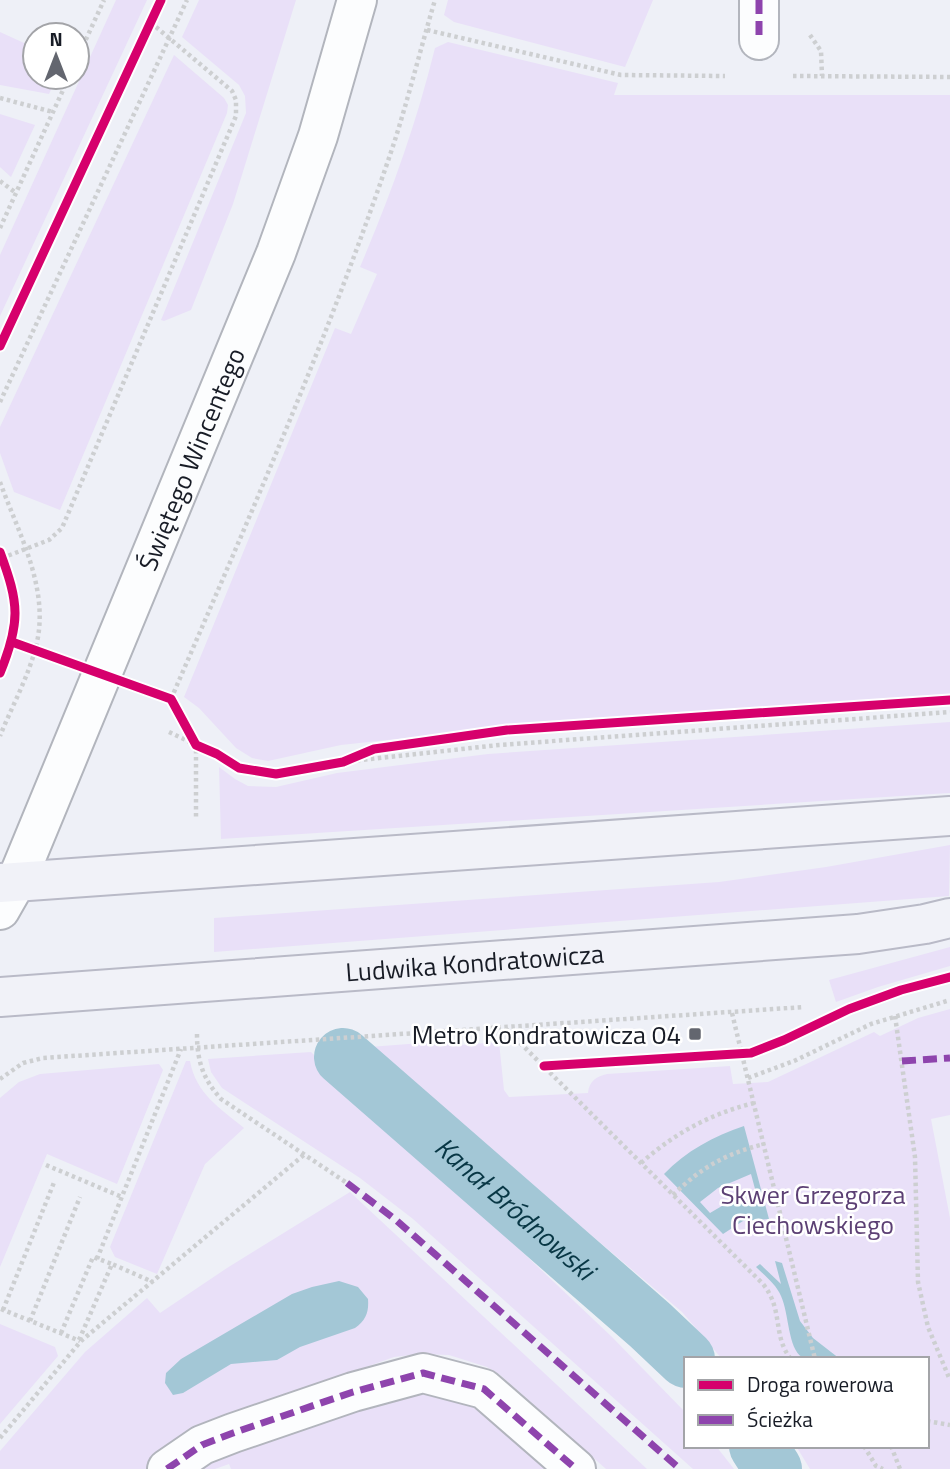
<svg xmlns="http://www.w3.org/2000/svg" width="950" height="1469" viewBox="0 0 950 1469" font-family="'Titillium Web',sans-serif">
<rect width="100%" height="100%" fill="#eef0f7"/>
<g fill="#e9e0f8">
<path d="M116,0H147L0,316V255Z"/>
<path d="M199,0H296L233,204L191,310L164,321L161,320L246,113L245,96L239,85L182,37Z"/>
<path d="M448,0H653L625,67L454,22L444,15Z"/>
<path d="M0,32L35,48V77H57L49,94L0,85Z"/>
<path d="M448,42L618,83L614,95H950V696L490,729L341,745L268,761L252,758L236,748L199,708L184,697L335,328L351,334L377,274L360,267C391,194 416,125 435,48Z"/>
<path d="M174,55L224,98L228,105L227,113L60,510L14,492L0,453V427Z"/>
<path d="M0,114L35,125L11,177L0,167Z"/>
<path d="M950,722V793L221,839L219,767L235,779L248,786L276,787L337,773L488,754Z"/>
<path d="M950,845L949,896L214,952V918L719,882L826,867Z"/>
<path d="M950,947V966L878,987L836,1002L829,980Z"/>
<path d="M950,1009V1115L931,1119L950,1218V1469H810L796,1446H927V1359H722L682,1312L369,1047L448,1041L449,1046L499,1042L504,1090L509,1097L588,1093C589,1081 597,1076 607,1074L730,1066L733,1084L768,1082L874,1032L880,1036L918,1018Z"/>
<path d="M311,1052L612,1337L686,1413V1446H716L734,1469H693L413,1219L360,1178L222,1088L211,1072L208,1059Z"/>
<path d="M186,1061H190C196,1094 220,1108 244,1128L205,1164L157,1274L115,1257L110,1247Z"/>
<path d="M159,1064L163,1070L117,1184L47,1154L0,1267V1098L19,1082L40,1074Z"/>
<path d="M350,1192L647,1469H606L499,1374L487,1367L449,1355L419,1354L394,1357L228,1417L407,1391L462,1393L553,1469H231L229,1464L215,1469H0V1451L85,1352L147,1298L160,1313L227,1268Z"/>
<path d="M0,1324L55,1347L58,1356L0,1424Z"/>
</g>
<g fill="#a3c7d6" fill-rule="evenodd">
<path d="M744,1126L769,1219L743,1221L723,1234L664,1174C686,1151 714,1136 744,1126ZM751,1174L758,1200L727,1203L710,1213L700,1202L718,1188Z"/>
<path d="M775,1261L782,1263L800,1321L813,1338L840,1359C829,1359 811,1362 802,1357C788,1349 789,1313 781,1296C776,1284 765,1276 756,1267L760,1264L781,1284Z"/>
<path d="M339,1281L358,1287L368,1299C369,1312 366,1320 355,1328L300,1347L277,1360L231,1364L183,1393L173,1395L165,1383L166,1373L181,1359L292,1294L312,1287Z"/>
</g>
<g fill="none" stroke-linecap="round" stroke-linejoin="round">
<g stroke="#a3c7d6" stroke-width="58">
<path id="s1" d="M343,1057L650,1325L686,1359"/>
<path d="M758,1446L773,1469"/>
</g>
<defs>
<g id="minor">
<path d="M759,0V40"/>
<path id="s2" d="M0,910L16,882L276,253L318,136L357,0"/>
<path d="M167,1469L202,1445L233,1433L353,1392L423,1373L484,1389L576,1469"/>
</g>
<g id="major">
<path d="M0,883L950,816"/>
<path id="s3" d="M0,997L858,934L925,924L950,918"/>
</g>
</defs>
<use href="#minor" stroke="#b2b5bd" stroke-width="42"/>
<use href="#major" stroke="#b9bac7" stroke-width="42"/>
<g stroke="#cdcfd1" stroke-width="4.5" stroke-dasharray="3.5 3.5" stroke-linecap="butt">
<path d="M427,30L621,75L725,76"/>
<path d="M810,35L821,51L822,76"/>
<path d="M77,59L104,0"/>
<path d="M793,76L950,77"/>
<path d="M0,98L53,112"/>
<path d="M0,181L16,193"/>
<path d="M0,228L69,77"/>
<path d="M0,402L187,0"/>
<path d="M0,482C18,532 49,587 37,642C30,674 12,706 0,736"/>
<path d="M2,558L49,540L62,528L236,116V100L232,91L150,22"/>
<path d="M171,699C250,516 331,332 394,143C409,96 421,47 435,0"/>
<path d="M169,732L196,745V820"/>
<path d="M343,762L499,745L950,712"/>
<path d="M732,1013L815,1359"/>
<path d="M895,1016L915,1157L918,1282L928,1327L950,1380"/>
<path d="M505,1028L763,1284C784,1310 772,1336 791,1359"/>
<path d="M197,1034C197,1061 203,1079 221,1099L347,1183"/>
<path d="M748,1078L794,1061L871,1024L950,1000"/>
<path d="M0,1079L23,1063L43,1058L804,1007"/>
<path d="M641,1163C675,1133 710,1114 754,1103"/>
<path d="M46,1165L122,1197"/>
<path d="M673,1195C702,1167 725,1154 764,1144"/>
<path d="M97,1259L181,1049"/>
<path d="M1,1309L80,1341"/>
<path d="M3,1310L55,1180"/>
<path d="M30,1321L80,1197"/>
<path d="M61,1333L93,1257L112,1264"/>
<path d="M79,1340L112,1264L153,1282"/>
<path d="M927,1421L950,1425"/>
<path d="M0,1438L81,1341L305,1154"/>
<path d="M864,1446L876,1466L883,1469"/>
<path d="M891,1446L900,1469"/>
</g>
<use href="#minor" stroke="#fcfdfe" stroke-width="38"/>
<use href="#major" stroke="#f1f2f8" stroke-width="38"/>
<g stroke="#8e44ad" stroke-width="7" stroke-dasharray="14 7" stroke-linecap="butt">
<path d="M759,0V40"/>
<path d="M902,1061L950,1058"/>
<path d="M347,1183L396,1220L680,1469"/>
<path d="M167,1469L202,1445L233,1433L353,1392L423,1373L484,1389L576,1469"/>
</g>
<defs>
<g id="cycleway">
<path d="M0,346L161,0"/>
<path d="M0,552C19,603 21,622 0,673"/>
<path d="M12,642L171,699L196,745L217,754L239,768L276,774L343,762L374,749L507,730L950,700"/>
<path d="M544,1066L751,1053L784,1040L849,1009L901,990L950,977"/>
</g>
</defs>
<use href="#cycleway" stroke="#fff" stroke-width="13"/>
<use href="#cycleway" stroke="#d6006c" stroke-width="9"/>
</g>
<rect fill="#63666f" stroke="#fff" stroke-width="2.5" x="688" y="1027" width="14" height="14" rx="3.5"/>
<g text-anchor="middle" dominant-baseline="central" stroke-width="5" stroke-linejoin="round" paint-order="stroke">
<g font-size="26" fill="#181c26" stroke="#fff">
<text stroke="none"><textPath href="#s2" startOffset="490">Świętego Wincentego</textPath></text>
<text stroke="none"><textPath href="#s3" startOffset="476">Ludwika Kondratowicza</textPath></text>
</g>
<g font-size="26" fill="#181c26" stroke="#fff" text-anchor="end">
<text x="681" y="1034">Metro Kondratowicza 04</text>
</g>
<g font-size="26" fill="#5c4074" stroke="#fff">
<text x="813" y="1194">Skwer Grzegorza<tspan x="813" dy="30">Ciechowskiego</tspan></text>
</g>
<g font-size="28" font-style="italic" fill="#083745" stroke="#fff">
<text stroke="none"><textPath href="#s1" startOffset="229">Kanał Bródnowski</textPath></text>
</g>
</g>
<rect x="684" y="1357" width="245" height="91" fill="#ffffff" stroke="#a3a4a8" stroke-width="2"/>
<rect x="698" y="1380" width="35" height="10" fill="#d6006c" stroke="#a3a4a8" stroke-width="2"/>
<text x="747" y="1392" font-size="21" fill="#181c26">Droga rowerowa</text>
<rect x="698" y="1415" width="35" height="10" fill="#8e44ad" stroke="#a3a4a8" stroke-width="2"/>
<text x="747" y="1427" font-size="21" fill="#181c26">Ścieżka</text>
<g transform="translate(56 56)"><circle r="33" fill="#ffffff" stroke="#a3a4a8" stroke-width="2"/>
<path d="M0-5L12 26L0 18L-12 26Z" fill="#63666f"/>
<text y="-10" font-size="19" font-weight="bold" text-anchor="middle" fill="#181c26">N</text>
</g>
</svg>
